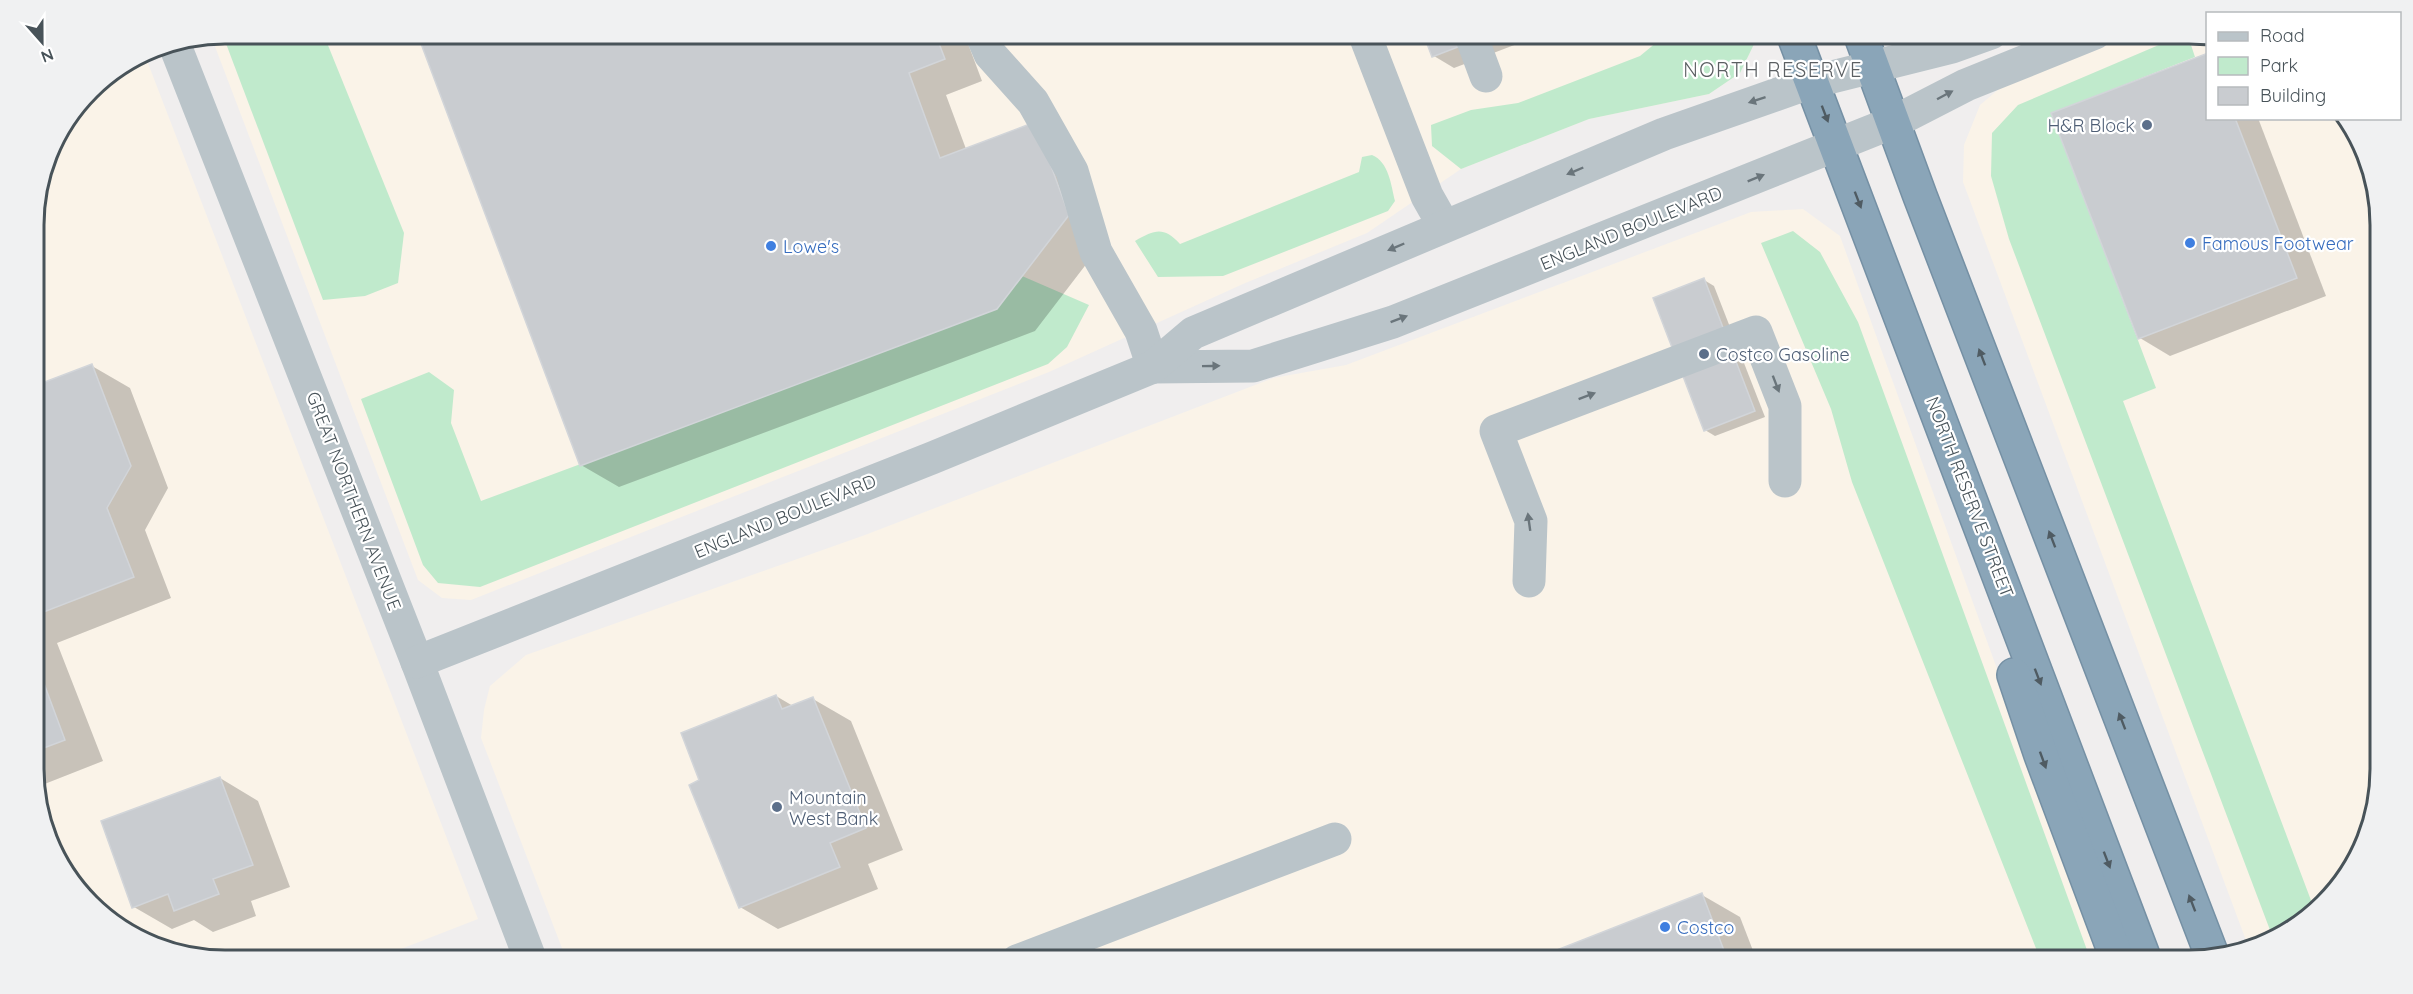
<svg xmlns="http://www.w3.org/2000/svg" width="2413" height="994" viewBox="0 0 2413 994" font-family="Quicksand,sans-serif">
<rect width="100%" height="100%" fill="#f0eeee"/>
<g fill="#faf3e8">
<path d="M225,33H1756L1757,38L1740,73L1709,94L1589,119L1461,169L1367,233L1243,284L1049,372L471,600L442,598L418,580L211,36Z"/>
<path d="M2124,33H2188L2207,36L2208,118L2346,119L2360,140L2378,200L2380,769L2370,831L2341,886L2305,922L2250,951L1963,182L1964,145L1980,105L2018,73Z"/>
<path d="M144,53L478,919L370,961H225L163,951L80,895L37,806L33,212L53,140L98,81Z"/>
<path d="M1803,209L1840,236L2103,961H567L481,738L484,710L490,686L526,655L865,535L1273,378L1346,365L1751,212Z"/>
</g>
<g fill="#c0eacc">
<path d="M323,33L404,233L398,283L365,296L323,300L222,33Z"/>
<path d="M1654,33H1756L1757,38L1740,73L1709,94L1589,119L1461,169L1432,146L1431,125L1471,110L1518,103L1640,56L1657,42Z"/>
<path d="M2187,33L2195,57L2052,113L2156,388L2123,401L2315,911L2305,922L2273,938L2009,239L1991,176L1992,133L2018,105Z"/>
<path d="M1372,155C1389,162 1391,185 1395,201L1388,211L1223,276L1158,277L1135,241C1155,230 1163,226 1180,244L1359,172L1362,157Z"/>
<path d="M1793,231L1820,252L1858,322L2091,961H2041L1852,482L1831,409L1761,243Z"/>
<path d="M1022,276L1089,305L1067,347L1048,364L480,587L438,583L423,565L361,399L429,372L454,390L451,423L481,501L997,309Z"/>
</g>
<g fill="#0003">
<path d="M418,33H964L982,81L946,95L966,149L1034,124L1107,237L1035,331L619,487L581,465Z"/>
<path d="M1425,33H1513L1517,44L1454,68L1434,56Z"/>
<path d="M2208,118H2258L2326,296L2170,356L2140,338Z"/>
<path d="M1704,280L1714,286L1765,417L1715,436L1705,430Z"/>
<path d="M92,366L130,388L168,488L145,530L171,598L57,643L103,761L37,787L34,388Z"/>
<path d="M776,696L793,706L813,699L851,721L903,850L868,864L878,889L778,929L740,907L701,781Z"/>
<path d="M220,778L258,801L290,887L251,901L256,916L213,932L194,920L172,929L134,907Z"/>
<path d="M1702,895L1740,917L1757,961H1533Z"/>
</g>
<g fill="#c9ccd0" stroke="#d2d5d9" stroke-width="1.5">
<path d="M417,33H935L945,59L909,73L940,158L1035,122L1069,215L997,309L580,466Z"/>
<path d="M1423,33H1494L1432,57Z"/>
<path d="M2208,53V118H2235L2297,278L2138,339L2051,113Z"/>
<path d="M1704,278L1755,411L1704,431L1653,298Z"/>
<path d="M92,364L131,466L107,508L134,577L36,615L34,386Z"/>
<path d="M36,662L65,740L36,751Z"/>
<path d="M776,695L782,709L813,697L866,828L830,843L840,867L739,908L689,785L699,780L681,733Z"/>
<path d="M220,777L253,865L213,879L219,894L174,911L168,894L132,908L101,821Z"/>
<path d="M1702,893L1728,961H1529Z"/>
</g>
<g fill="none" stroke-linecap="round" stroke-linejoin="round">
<defs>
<g id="highway">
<path d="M1793,33L2145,961"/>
<path d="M1860,33L1920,196L2213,958"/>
<path d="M2014,675L2041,755L2118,961"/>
</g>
</defs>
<use href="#highway" stroke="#7590a4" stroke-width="36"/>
<g stroke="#bac4c9" stroke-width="33">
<path d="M981,33L990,54L1033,102L1072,171L1096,252L1141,331L1153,367"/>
<path d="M1364,33L1427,196L1444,226"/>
<path d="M1473,41L1486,76"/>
<path d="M174,43L417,662L531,961"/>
<path d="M1153,367L1253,366L1393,322L1894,122L1966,85L2095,33"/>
<path d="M1529,581L1531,521L1496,431L1756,332L1785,406V481"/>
<path d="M417,662L932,458L1153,367L1193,333L1664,134L1812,82L1952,47L1991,33"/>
<path d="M1017,961L1335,839"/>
</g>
<use href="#highway" stroke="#8aa5b8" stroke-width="33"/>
</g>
<defs><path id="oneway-solid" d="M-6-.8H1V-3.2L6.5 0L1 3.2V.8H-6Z" transform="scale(1.5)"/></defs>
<g fill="#6a757b">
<use href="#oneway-solid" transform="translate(1945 95) rotate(-28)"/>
<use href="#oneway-solid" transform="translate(1757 100) rotate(162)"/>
<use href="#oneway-solid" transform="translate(1575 171) rotate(157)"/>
<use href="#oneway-solid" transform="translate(1756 178) rotate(-22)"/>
<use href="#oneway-solid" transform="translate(1396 247) rotate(157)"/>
<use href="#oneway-solid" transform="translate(1399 319) rotate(-21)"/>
<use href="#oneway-solid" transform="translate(1211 366) rotate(-1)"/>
<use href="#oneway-solid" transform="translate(1776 384) rotate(69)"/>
<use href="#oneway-solid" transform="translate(1587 396) rotate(-21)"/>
<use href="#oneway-solid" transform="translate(1529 522) rotate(-98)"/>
</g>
<g fill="#4f5b62">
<use href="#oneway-solid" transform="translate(1825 114) rotate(69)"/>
<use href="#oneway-solid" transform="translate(1858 200) rotate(69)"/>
<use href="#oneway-solid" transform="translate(1982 357) rotate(-111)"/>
<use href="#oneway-solid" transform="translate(2052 539) rotate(-111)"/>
<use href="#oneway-solid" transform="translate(2038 677) rotate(69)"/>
<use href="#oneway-solid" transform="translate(2122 721) rotate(-111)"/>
<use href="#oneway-solid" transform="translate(2043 760) rotate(70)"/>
<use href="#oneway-solid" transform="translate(2107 860) rotate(69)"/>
<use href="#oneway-solid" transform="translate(2192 903) rotate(-111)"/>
</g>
<g fill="#5c6f8a" stroke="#fff" stroke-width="2">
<circle cx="2147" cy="125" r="6"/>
<circle cx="1704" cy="354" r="6"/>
<circle cx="777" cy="807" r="6"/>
</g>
<g fill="#3f7fe0" stroke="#fff" stroke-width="2">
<circle cx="2190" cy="243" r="6"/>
<circle cx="771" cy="246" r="6"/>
<circle cx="1665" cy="927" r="6"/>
</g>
<g text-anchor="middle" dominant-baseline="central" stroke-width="4.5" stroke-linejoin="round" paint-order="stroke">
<g font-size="18" fill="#4e5e75" stroke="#fff" text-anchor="start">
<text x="2135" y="125" text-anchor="end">H&amp;R Block</text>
<text x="1716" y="354">Costco Gasoline</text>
<text x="789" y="797">Mountain<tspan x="789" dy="21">West Bank</tspan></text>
</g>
<g font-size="18" fill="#485359" stroke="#fff">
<text transform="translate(1631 228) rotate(-22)">ENGLAND BOULEVARD</text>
<text transform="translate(1970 497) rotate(69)">NORTH RESERVE STREET</text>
<text transform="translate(354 501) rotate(69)">GREAT NORTHERN AVENUE</text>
<text transform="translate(785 516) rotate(-22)">ENGLAND BOULEVARD</text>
</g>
<g font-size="18" fill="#366cbe" stroke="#fff" text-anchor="start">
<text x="2202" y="243">Famous Footwear</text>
<text x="783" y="246">Lowe's</text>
<text x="1677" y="927">Costco</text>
</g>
<g font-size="20" letter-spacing="1.5" fill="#5b5f62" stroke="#fff">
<text x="1773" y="69">NORTH RESERVE</text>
</g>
</g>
<path d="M0 0H2413V994H0ZM225 44H2189A181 181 0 0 1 2370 225V769A181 181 0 0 1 2189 950H225A181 181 0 0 1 44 769V225A181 181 0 0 1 225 44Z" fill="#f0f1f2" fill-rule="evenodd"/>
<path fill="none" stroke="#485359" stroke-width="3" d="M225 44H2189A181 181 0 0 1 2370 225V769A181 181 0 0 1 2189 950H225A181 181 0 0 1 44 769V225A181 181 0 0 1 225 44Z"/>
<rect x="2206" y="12" width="195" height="108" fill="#ffffff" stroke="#b6babd" stroke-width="1.5"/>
<rect x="2218" y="32" width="30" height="9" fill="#bac4c9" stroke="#b6babd" stroke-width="1.5"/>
<text x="2260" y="42" font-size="18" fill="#485359">Road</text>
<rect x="2218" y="57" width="30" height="18" fill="#c0eacc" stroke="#b6babd" stroke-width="1.5"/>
<text x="2260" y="72" font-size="18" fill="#485359">Park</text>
<rect x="2218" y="87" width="30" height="18" fill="#c9ccd0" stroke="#b6babd" stroke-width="1.5"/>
<text x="2260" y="102" font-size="18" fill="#485359">Building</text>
<g transform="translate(42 42) rotate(159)" stroke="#ffffff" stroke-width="4.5" paint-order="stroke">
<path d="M0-4.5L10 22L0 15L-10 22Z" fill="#485359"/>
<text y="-9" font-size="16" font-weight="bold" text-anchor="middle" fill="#485359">N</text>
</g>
</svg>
